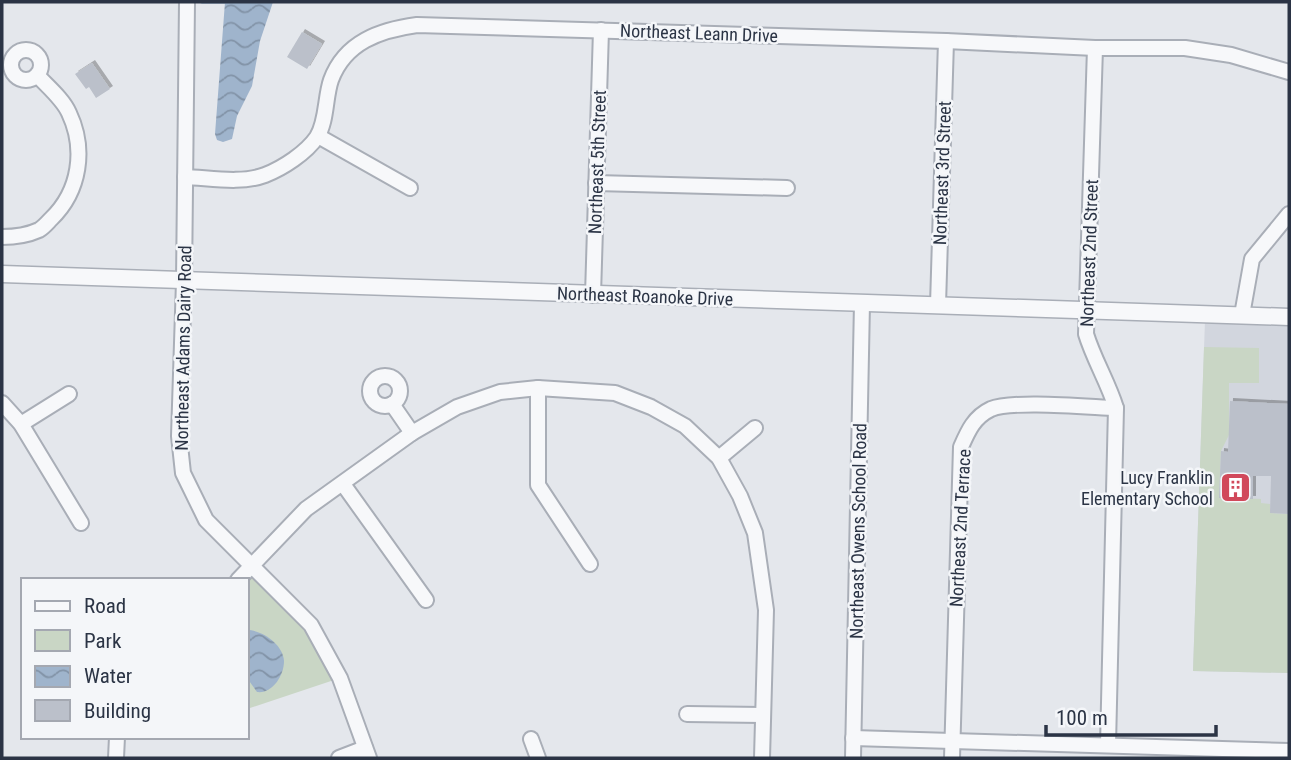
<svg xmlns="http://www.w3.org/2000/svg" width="1291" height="760" viewBox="0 0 1291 760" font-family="'Roboto Condensed',sans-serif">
<defs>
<pattern id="water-waves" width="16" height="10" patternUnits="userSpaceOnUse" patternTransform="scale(1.75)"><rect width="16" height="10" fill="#9fb4cc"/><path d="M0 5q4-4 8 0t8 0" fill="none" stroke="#8293a7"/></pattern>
<filter id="shadow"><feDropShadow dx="3" dy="-3" stdDeviation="0" flood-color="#0004"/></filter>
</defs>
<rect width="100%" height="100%" fill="#e4e7ec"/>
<path fill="#d2d6de" d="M1205,320L1289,323V673L1193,671Z"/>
<g fill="#c9d6c5">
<path d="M1204,347L1259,348V383H1229V435L1221,451L1219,497L1261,499V503L1270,504V513L1289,514V673L1193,671Z"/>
<path d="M250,566L311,625L340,678L247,709V580Z"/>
</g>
<g fill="url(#water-waves)">
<path d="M225,2H273L260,41L252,86L237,116L232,139L223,142L217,140L215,134Z"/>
<path d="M247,630C262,630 283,644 284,661C284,676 272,694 257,692L247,678Z"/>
</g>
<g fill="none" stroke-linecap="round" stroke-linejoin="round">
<path stroke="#9fb4cc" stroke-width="3.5" d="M202,2H225"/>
</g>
<g fill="#bbc0ca" filter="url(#shadow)">
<path d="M302,32L322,44L307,69L287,57Z"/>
<path d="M92,63L110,89L96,98L89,87L86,89L75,74Z"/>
<path d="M1230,401L1289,404V514L1270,513L1271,476H1253V499L1219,498L1221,451L1228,452Z"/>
</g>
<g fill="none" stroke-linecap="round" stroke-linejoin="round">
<defs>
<g id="minor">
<path d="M187,2L184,281L179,436L183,473L206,520L311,625L340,678L369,758"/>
<path d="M1095,48L1086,334C1094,360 1108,382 1116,408L1108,745"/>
<circle cx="26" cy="65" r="15"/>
<path d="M318,136L410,188"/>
<path d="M185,177C211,178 241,184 265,175C283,168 306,153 317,137C327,121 325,97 331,80C345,42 380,30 417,25L946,41L1095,48H1185L1231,55L1289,72"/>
<path d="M596,183L787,188"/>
<path d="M2,237C14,237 28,235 39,230C44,227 48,222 51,219C80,191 86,149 69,113C63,99 47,86 37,75"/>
<path d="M593,295L601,30"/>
<path d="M938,305L946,41"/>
<path d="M1242,315L1252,259L1289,214"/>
<circle cx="385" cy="391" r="15"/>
<path d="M538,388V485L590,564"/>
<path d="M2,403L21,424L81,523"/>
<path d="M392,404L412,433"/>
<path d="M21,424L69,394"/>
<path d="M719,458L755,428"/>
<path d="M343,484L426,600"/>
<path d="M238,580L306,509L412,433L457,407L500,392L538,388L615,393L651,407L685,426L719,458L740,496L755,533L766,610L762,758"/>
<path d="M687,714L762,715"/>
<path d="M853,738L1289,751"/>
<path d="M531,739L538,758"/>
<path d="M116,758L117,737"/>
<path d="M339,758L365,748"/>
<path d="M853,758L862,303"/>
<path d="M952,758L961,447C968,431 974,417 991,409C1012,400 1089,407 1116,408"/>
</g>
<path id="tertiary" d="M2,274L1289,317"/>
</defs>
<use href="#minor" stroke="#a9aeb7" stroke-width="18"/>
<use href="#tertiary" stroke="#a9aeb7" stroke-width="19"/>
<use href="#minor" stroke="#f7f8fa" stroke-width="14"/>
<use href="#tertiary" stroke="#f7f8fa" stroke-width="16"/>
</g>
<defs>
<symbol id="building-square" viewBox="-11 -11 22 22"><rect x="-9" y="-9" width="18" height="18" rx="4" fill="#d1495b" stroke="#f4f6f9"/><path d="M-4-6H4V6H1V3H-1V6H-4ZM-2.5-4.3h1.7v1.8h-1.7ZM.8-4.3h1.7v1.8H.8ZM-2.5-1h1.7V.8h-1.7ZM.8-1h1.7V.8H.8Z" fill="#fff"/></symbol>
</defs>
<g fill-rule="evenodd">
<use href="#building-square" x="1218" y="470" width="35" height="35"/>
</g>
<g text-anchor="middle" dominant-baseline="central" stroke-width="5" stroke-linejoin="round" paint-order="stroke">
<g font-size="18" fill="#2b3445" stroke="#f4f6f9">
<text transform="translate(699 33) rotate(2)">Northeast Leann Drive</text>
<text transform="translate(597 162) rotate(-88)">Northeast 5th Street</text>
<text transform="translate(942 173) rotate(-88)">Northeast 3rd Street</text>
<text transform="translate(1089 253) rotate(-88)">Northeast 2nd Street</text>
<text transform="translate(645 296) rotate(2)">Northeast Roanoke Drive</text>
<text transform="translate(183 348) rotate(-89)">Northeast Adams Dairy Road</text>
<text transform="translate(960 528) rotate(-87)">Northeast 2nd Terrace</text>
<text transform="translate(858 531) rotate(-89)">Northeast Owens School Road</text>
</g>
<g font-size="18" fill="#2b3445" stroke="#f4f6f9" text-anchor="end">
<text x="1213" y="477">Lucy Franklin<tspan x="1213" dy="21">Elementary School</tspan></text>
</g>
</g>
<rect width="1291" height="760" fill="none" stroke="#2b3445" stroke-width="7"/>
<rect x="21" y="578" width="228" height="161" fill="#f4f6f9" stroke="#a4a8b1" stroke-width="2"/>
<rect x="35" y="601" width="35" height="10" fill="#f7f8fa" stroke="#a4a8b1" stroke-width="2"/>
<text x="84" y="613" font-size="21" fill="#2b3445">Road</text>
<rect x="35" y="630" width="35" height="21" fill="#c9d6c5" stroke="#a4a8b1" stroke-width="2"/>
<text x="84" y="648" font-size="21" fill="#2b3445">Park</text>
<rect x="35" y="666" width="35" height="21" fill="url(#water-waves)" stroke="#a4a8b1" stroke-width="2"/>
<text x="84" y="683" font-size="21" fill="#2b3445">Water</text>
<rect x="35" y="700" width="35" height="21" fill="#bbc0ca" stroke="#a4a8b1" stroke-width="2"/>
<text x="84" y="718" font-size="21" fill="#2b3445">Building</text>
<path d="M1046 725v10h170v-10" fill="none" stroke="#2b3445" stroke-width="3.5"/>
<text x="1056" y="725" font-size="21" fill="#2b3445" stroke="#f4f6f9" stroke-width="5" paint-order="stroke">100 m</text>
</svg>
